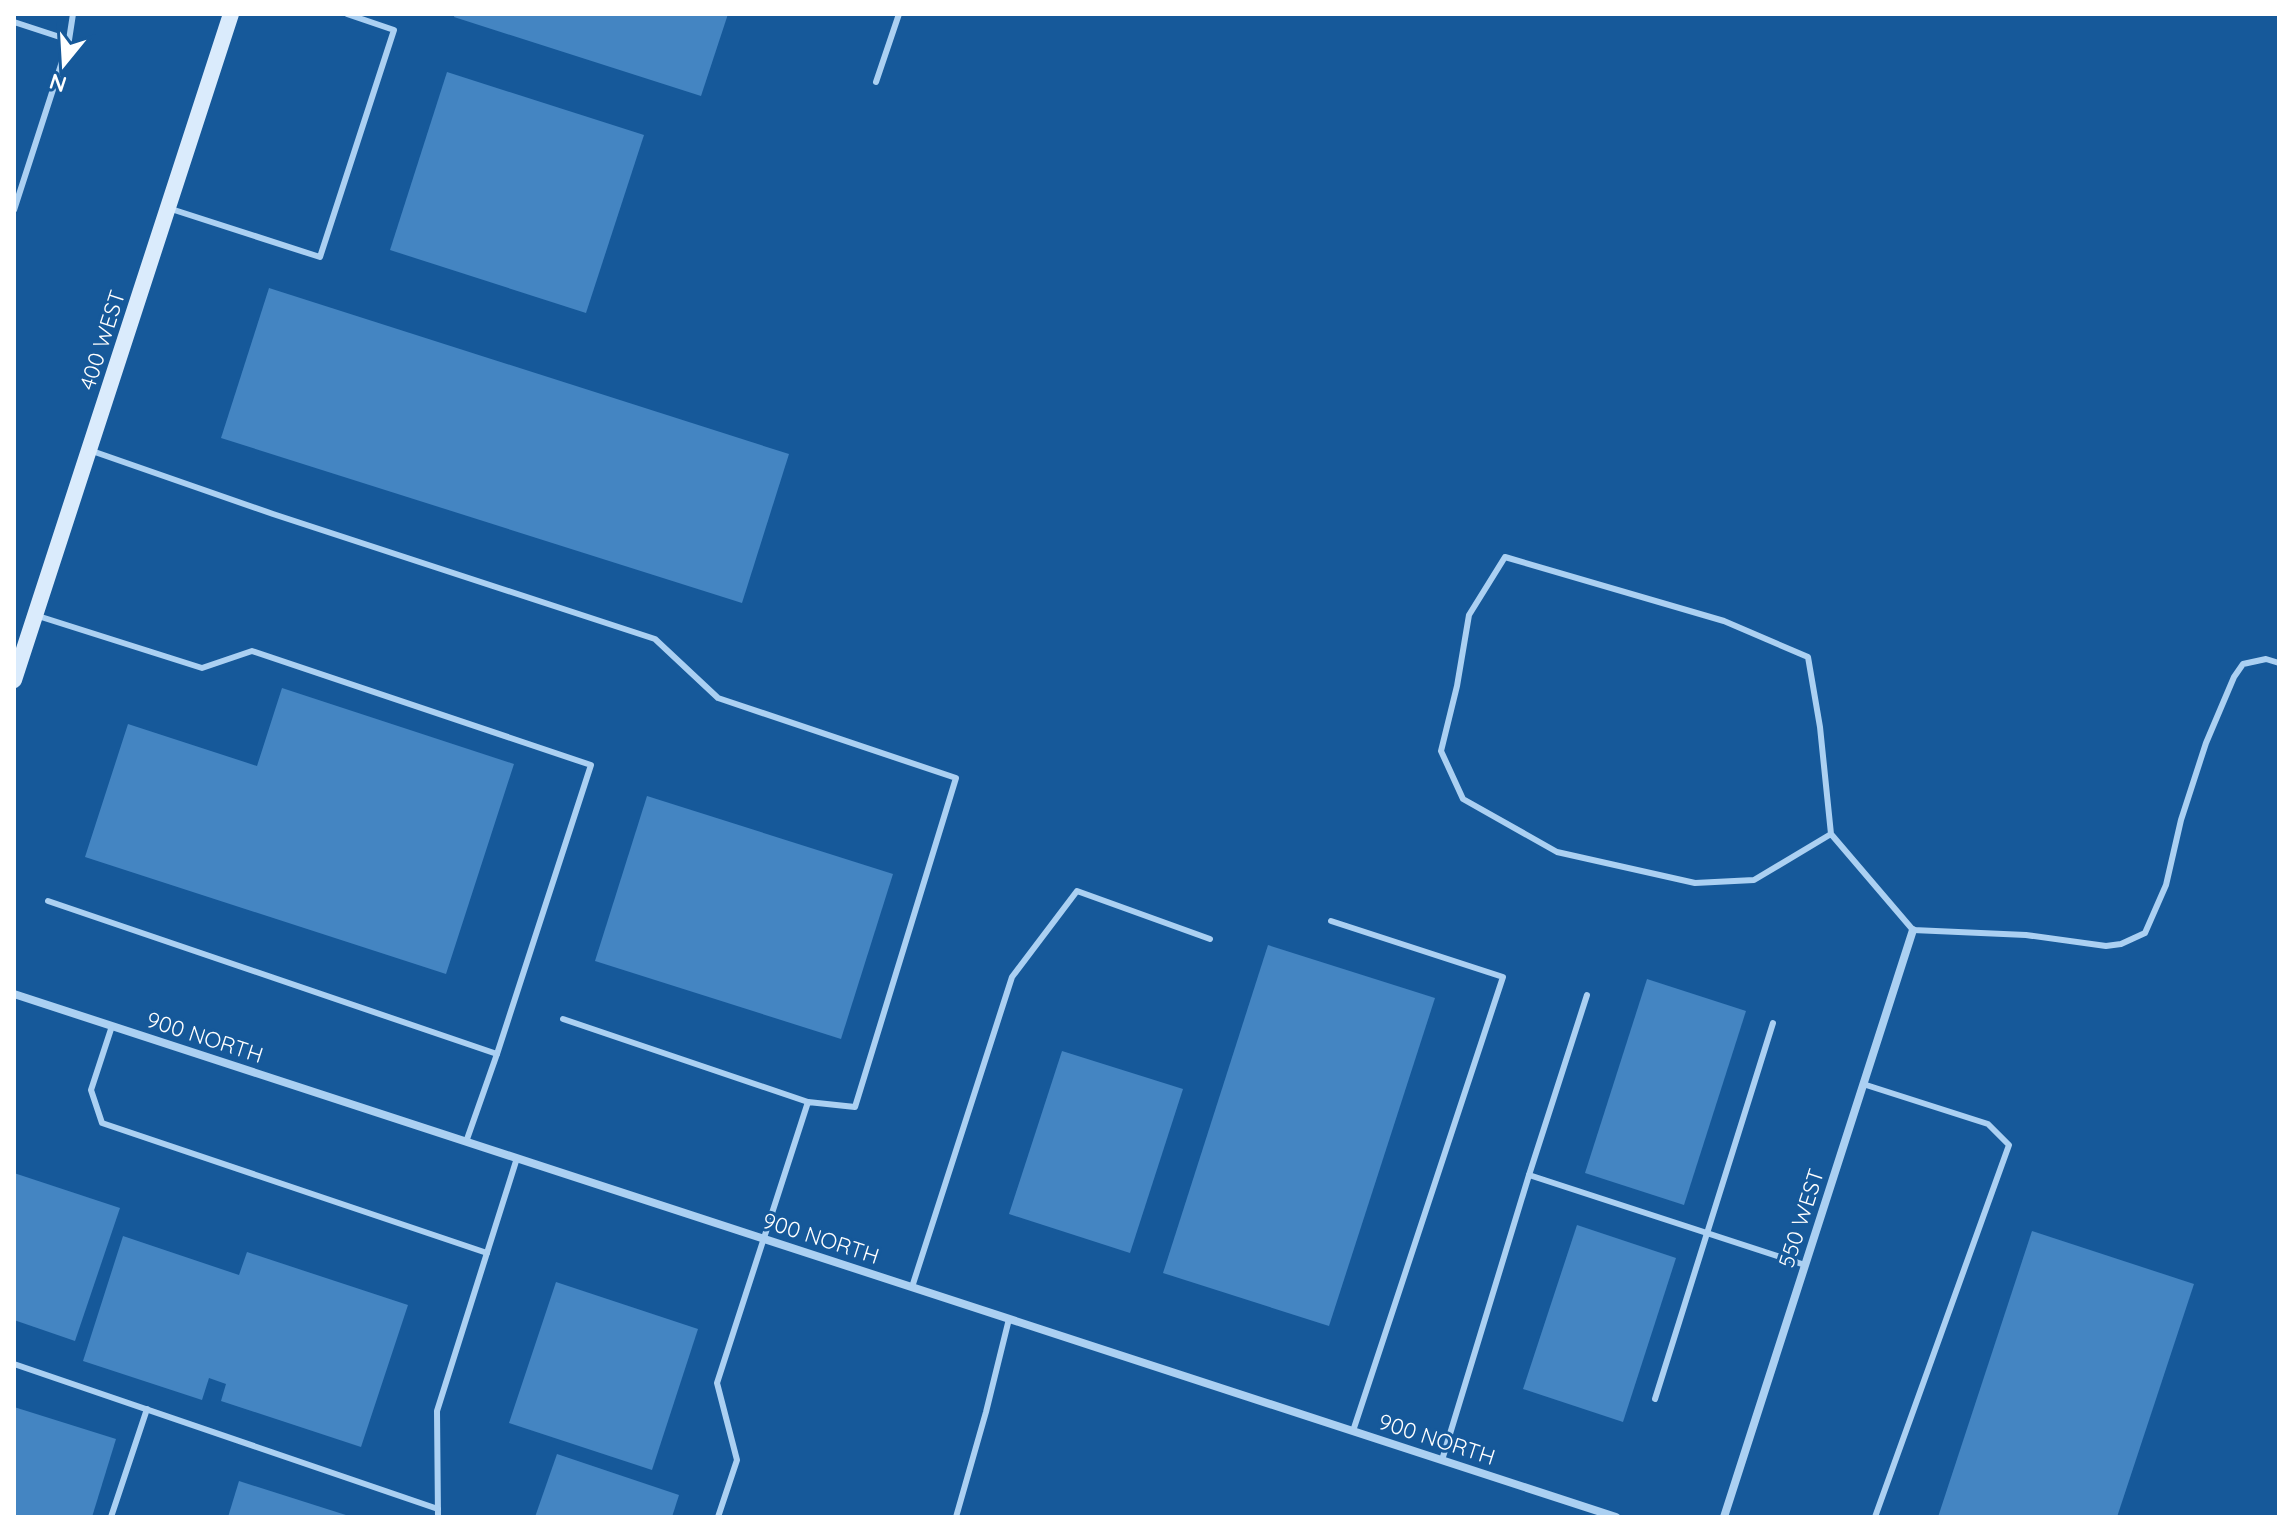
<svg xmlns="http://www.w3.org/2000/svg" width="2293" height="1531" viewBox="0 0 2293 1531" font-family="Quicksand,sans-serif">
<rect width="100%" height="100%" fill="#16599a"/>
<g fill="#4485c2">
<path d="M455,14H728L701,96L454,17Z"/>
<path d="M447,72L644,135L586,313L390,250Z"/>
<path d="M269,288L789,454L742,603L221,438Z"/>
<path d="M282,688L514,764L446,974L85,857L128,724L257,766Z"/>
<path d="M647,796L893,874L841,1039L595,961Z"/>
<path d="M1268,945L1435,998L1329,1326L1163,1273Z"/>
<path d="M1647,979L1746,1011L1684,1205L1585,1173Z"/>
<path d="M1062,1051L1183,1089L1130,1253L1009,1214Z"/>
<path d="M14,1173L120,1208L75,1341L14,1320Z"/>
<path d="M1577,1225L1676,1258L1623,1422L1523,1389Z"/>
<path d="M2032,1231L2194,1284L2117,1517H1938Z"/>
<path d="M123,1236L239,1275L247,1252L408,1305L361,1447L221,1401L226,1384L209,1378L202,1400L83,1361Z"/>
<path d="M556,1282L698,1329L652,1470L509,1423Z"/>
<path d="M14,1407L116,1439L92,1517H14Z"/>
<path d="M557,1454L679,1495L672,1517H535Z"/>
<path d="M239,1481L349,1516V1517H228Z"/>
</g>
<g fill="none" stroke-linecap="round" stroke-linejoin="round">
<g stroke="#abd0f2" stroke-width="6">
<path d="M14,22L69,40"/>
<path d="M876,82L899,14"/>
<path d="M168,208L320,257L394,30L347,14"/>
<path d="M14,210L69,40L73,14"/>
<path d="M92,451L273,514L655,639L718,698L956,778L855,1107L808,1102L717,1383L737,1460L718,1517"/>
<path d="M38,616L202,668L252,651L591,765L497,1054L466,1142"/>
<path d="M1831,834L1754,880L1695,883L1557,852L1463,799L1441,751L1457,686L1469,615L1505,557L1724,621L1808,657L1820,727L1831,834L1913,930L2026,935L2106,946L2121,944L2145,933L2166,885L2181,820L2206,743L2234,677L2243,664L2266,659L2279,663"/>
<path d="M48,901L497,1054"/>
<path d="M1331,921L1503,977L1353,1431"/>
<path d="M1587,995L1529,1175L1805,1265"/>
<path d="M563,1019L808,1102"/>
<path d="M112,1026L91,1090L102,1123L487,1253"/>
<path d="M1863,1084L1988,1124L2009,1145L1875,1517"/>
<path d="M912,1287L1012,977L1077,891L1210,939"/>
<path d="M14,1364L438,1509"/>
<path d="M1655,1399L1773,1023"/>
<path d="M1442,1460L1529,1175"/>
<path d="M111,1517L147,1409"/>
<path d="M438,1517L437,1411L517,1158"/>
<path d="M956,1517L986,1412L1009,1319"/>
</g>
<g stroke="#abd0f2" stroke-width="8">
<path d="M14,994L1616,1517"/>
<path d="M1724,1517L1913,930"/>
</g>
<path stroke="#daebfc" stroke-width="16" d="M14,680L231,14"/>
</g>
<g text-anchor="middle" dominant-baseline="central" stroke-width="6" stroke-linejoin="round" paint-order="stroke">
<g font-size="22" fill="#fff" stroke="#16599a">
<text transform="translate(102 340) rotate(-72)">400 WEST</text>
<text transform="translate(205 1037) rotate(18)">900 NORTH</text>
<text transform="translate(1801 1218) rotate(-72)">550 WEST</text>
<text transform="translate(821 1238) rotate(18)">900 NORTH</text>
<text transform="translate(1437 1439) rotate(18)">900 NORTH</text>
</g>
</g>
<rect width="2293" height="1531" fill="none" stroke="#ffffff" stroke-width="32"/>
<g transform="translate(64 64) rotate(198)" stroke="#16599a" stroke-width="6" paint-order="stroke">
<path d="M0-6L14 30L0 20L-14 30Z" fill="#ffffff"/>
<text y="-12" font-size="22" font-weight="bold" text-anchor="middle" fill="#ffffff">N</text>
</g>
</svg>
